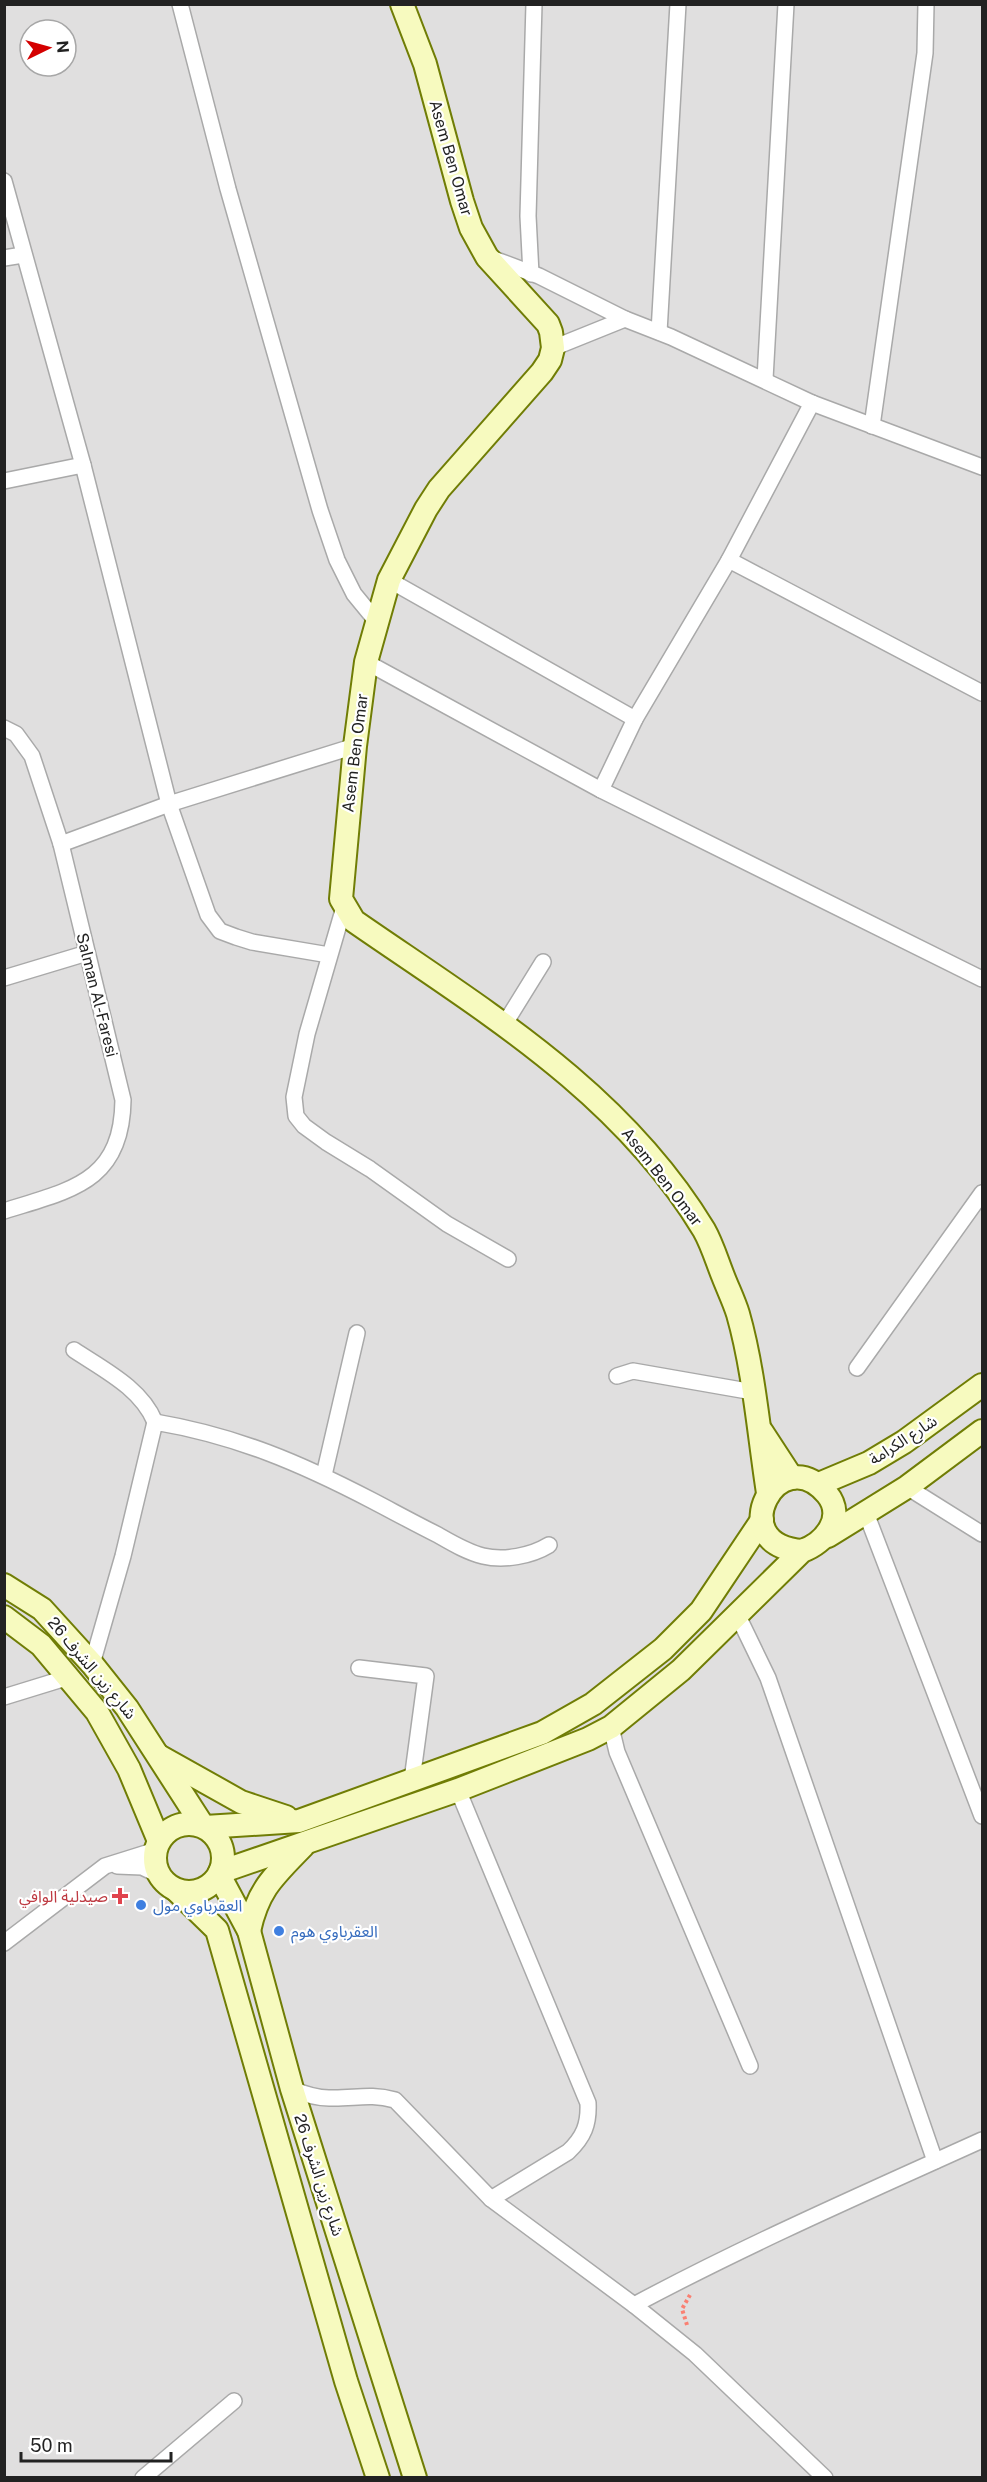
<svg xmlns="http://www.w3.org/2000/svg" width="987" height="2482" viewBox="0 0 987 2482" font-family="'Public Sans','Noto Sans Arabic',sans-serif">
<rect width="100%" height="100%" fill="#f2efe9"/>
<path fill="#e0dfdf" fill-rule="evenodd" d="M5,5H982V2477H5ZM30,30H66V66H30Z"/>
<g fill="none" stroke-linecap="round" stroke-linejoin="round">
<defs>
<g id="street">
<path d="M180,4L228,189L320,510L337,560L354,594L377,622"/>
<path d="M4,181L83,465L169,804L208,915L220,931L236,937L252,942L329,955"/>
<path d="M4,258L23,255"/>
<path d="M491,258L539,276L625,319L671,337L812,403L982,467"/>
<path d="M531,274L528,216L534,4"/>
<path d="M659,332L678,4"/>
<path d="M553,348L625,319"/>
<path d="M765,379L786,4"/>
<path d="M872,426L925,53L926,4"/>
<path d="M4,481L83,465"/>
<path d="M729,560L982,693"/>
<path d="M389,580L635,719"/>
<path d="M366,662L601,790L982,979"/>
<path d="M4,728L16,734L32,756L61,844L123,1100C122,1183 70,1190 4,1211"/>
<path d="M601,790L635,719L729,560L812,403"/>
<path d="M61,844L169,804L355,746"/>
<path d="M344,907L307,1034L294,1097L296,1116L304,1126L326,1142L370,1169L447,1224L508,1259"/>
<path d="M4,978L87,953"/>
<path d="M504,1025L543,962"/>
<path d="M74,1350C104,1370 141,1388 155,1422"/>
<path d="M857,1368L982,1193"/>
<path d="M617,1376L633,1371L753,1392"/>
<path d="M324,1475L357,1333"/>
<path d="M907,1487L982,1534"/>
<path d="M866,1513L982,1816"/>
<path d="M738,1616L768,1678L935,2161"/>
<path d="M92,1664L123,1556L155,1422C237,1436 300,1463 373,1501C394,1512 416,1524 438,1535C452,1543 467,1552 483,1556C504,1561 531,1556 549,1545"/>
<path d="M359,1668L426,1676L412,1780"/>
<path d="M4,1697L69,1677"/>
<path d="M611,1727L617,1752L750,2066"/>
<path d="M458,1790L588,2103C589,2124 584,2137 568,2152L491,2199"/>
<path d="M117,1866L142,1867L159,1875"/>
<path d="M4,1943L105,1866L156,1850"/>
<path d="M292,2089C304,2094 316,2098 329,2098C354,2099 369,2093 395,2100L491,2199L634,2305L695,2354L825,2478"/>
<path d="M634,2305C748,2244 865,2193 982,2140"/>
<path d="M143,2478L234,2401"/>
</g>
<g id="secondary">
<path d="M402,4L425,64L462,201L471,228L487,257L548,324L551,332L553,348L550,360L542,372L439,489L426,509L389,580L366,662L355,746L341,899L354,921C484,1011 620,1091 704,1230C712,1244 717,1261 723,1276C728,1289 734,1301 738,1314C754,1370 759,1435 768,1493"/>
<path d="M762,1432L792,1478"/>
<path d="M819,1484L869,1463L904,1442L982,1385"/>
<path d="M828,1536L907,1487L982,1431"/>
<path d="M4,1585L42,1609L92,1664L127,1708L203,1826"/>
<path d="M4,1617L41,1645L97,1712L129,1769L159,1841"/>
<path d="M159,1756L241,1802L286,1817"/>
<circle cx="189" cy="1858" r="34"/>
<path d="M205,1827L299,1821L542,1733L593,1704L663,1649L701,1611L762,1520"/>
<path d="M220,1872L458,1790L588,1739L611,1727L681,1670L802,1551C825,1543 846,1517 827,1494C779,1437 721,1545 802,1551"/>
<path d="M219,1875L249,1931L292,2089L415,2478"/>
<path d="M176,1890L217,1930L346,2381L378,2478"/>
<path d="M249,1931C258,1889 274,1876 303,1846"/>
</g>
</defs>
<use href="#street" stroke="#a9a9a9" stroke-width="18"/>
<use href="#secondary" stroke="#707d05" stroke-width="26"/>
<path stroke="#fa8072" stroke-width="4" stroke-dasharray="3 3" stroke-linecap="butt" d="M687,2325L682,2309L690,2295"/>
<use href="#street" stroke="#fff" stroke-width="15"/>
<use href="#secondary" stroke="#f7fabf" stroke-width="22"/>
</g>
<path fill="#e0444e" stroke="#fff" stroke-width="2" d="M117 1887h6v6h6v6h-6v6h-6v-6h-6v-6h6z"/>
<g fill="#3f7fe0" stroke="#fff" stroke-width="2">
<circle cx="141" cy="1905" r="6"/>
<circle cx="279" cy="1931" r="6"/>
</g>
<g text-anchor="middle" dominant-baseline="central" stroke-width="4.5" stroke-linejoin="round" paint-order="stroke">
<g font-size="16" fill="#222" stroke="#fff">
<text transform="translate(451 158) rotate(74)">Asem Ben Omar</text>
<text transform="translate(355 753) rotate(-83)">Asem Ben Omar</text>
<text transform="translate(97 995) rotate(76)">Salman Al-Faresi</text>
<text transform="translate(662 1177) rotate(52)">Asem Ben Omar</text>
<text transform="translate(903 1440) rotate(-33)">شارع الكرامة</text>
<text transform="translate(92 1668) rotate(50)">شارع زين الشرف 26</text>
<text transform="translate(319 2175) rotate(72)">شارع زين الشرف 26</text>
</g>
<g font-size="16" fill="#be3a42" stroke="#fff" text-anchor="end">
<text x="108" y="1896">صيدلية الوافي</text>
</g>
<g font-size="16" fill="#366cbe" stroke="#fff" text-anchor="start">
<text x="153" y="1905">العقرباوي مول</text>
<text x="291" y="1931">العقرباوي هوم</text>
</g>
</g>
<rect width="987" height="2482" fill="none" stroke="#222222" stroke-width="12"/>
<g transform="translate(48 48) rotate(85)"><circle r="28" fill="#ffffff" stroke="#a7a7a7" stroke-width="1.5"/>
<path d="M0-4.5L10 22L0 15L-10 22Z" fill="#d40000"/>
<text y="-9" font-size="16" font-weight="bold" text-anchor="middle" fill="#222222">N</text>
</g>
<path d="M21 2452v9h150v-9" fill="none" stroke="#222222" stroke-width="3"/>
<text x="30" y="2452" font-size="18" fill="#222222" stroke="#ffffff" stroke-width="4.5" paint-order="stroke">50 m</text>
</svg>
